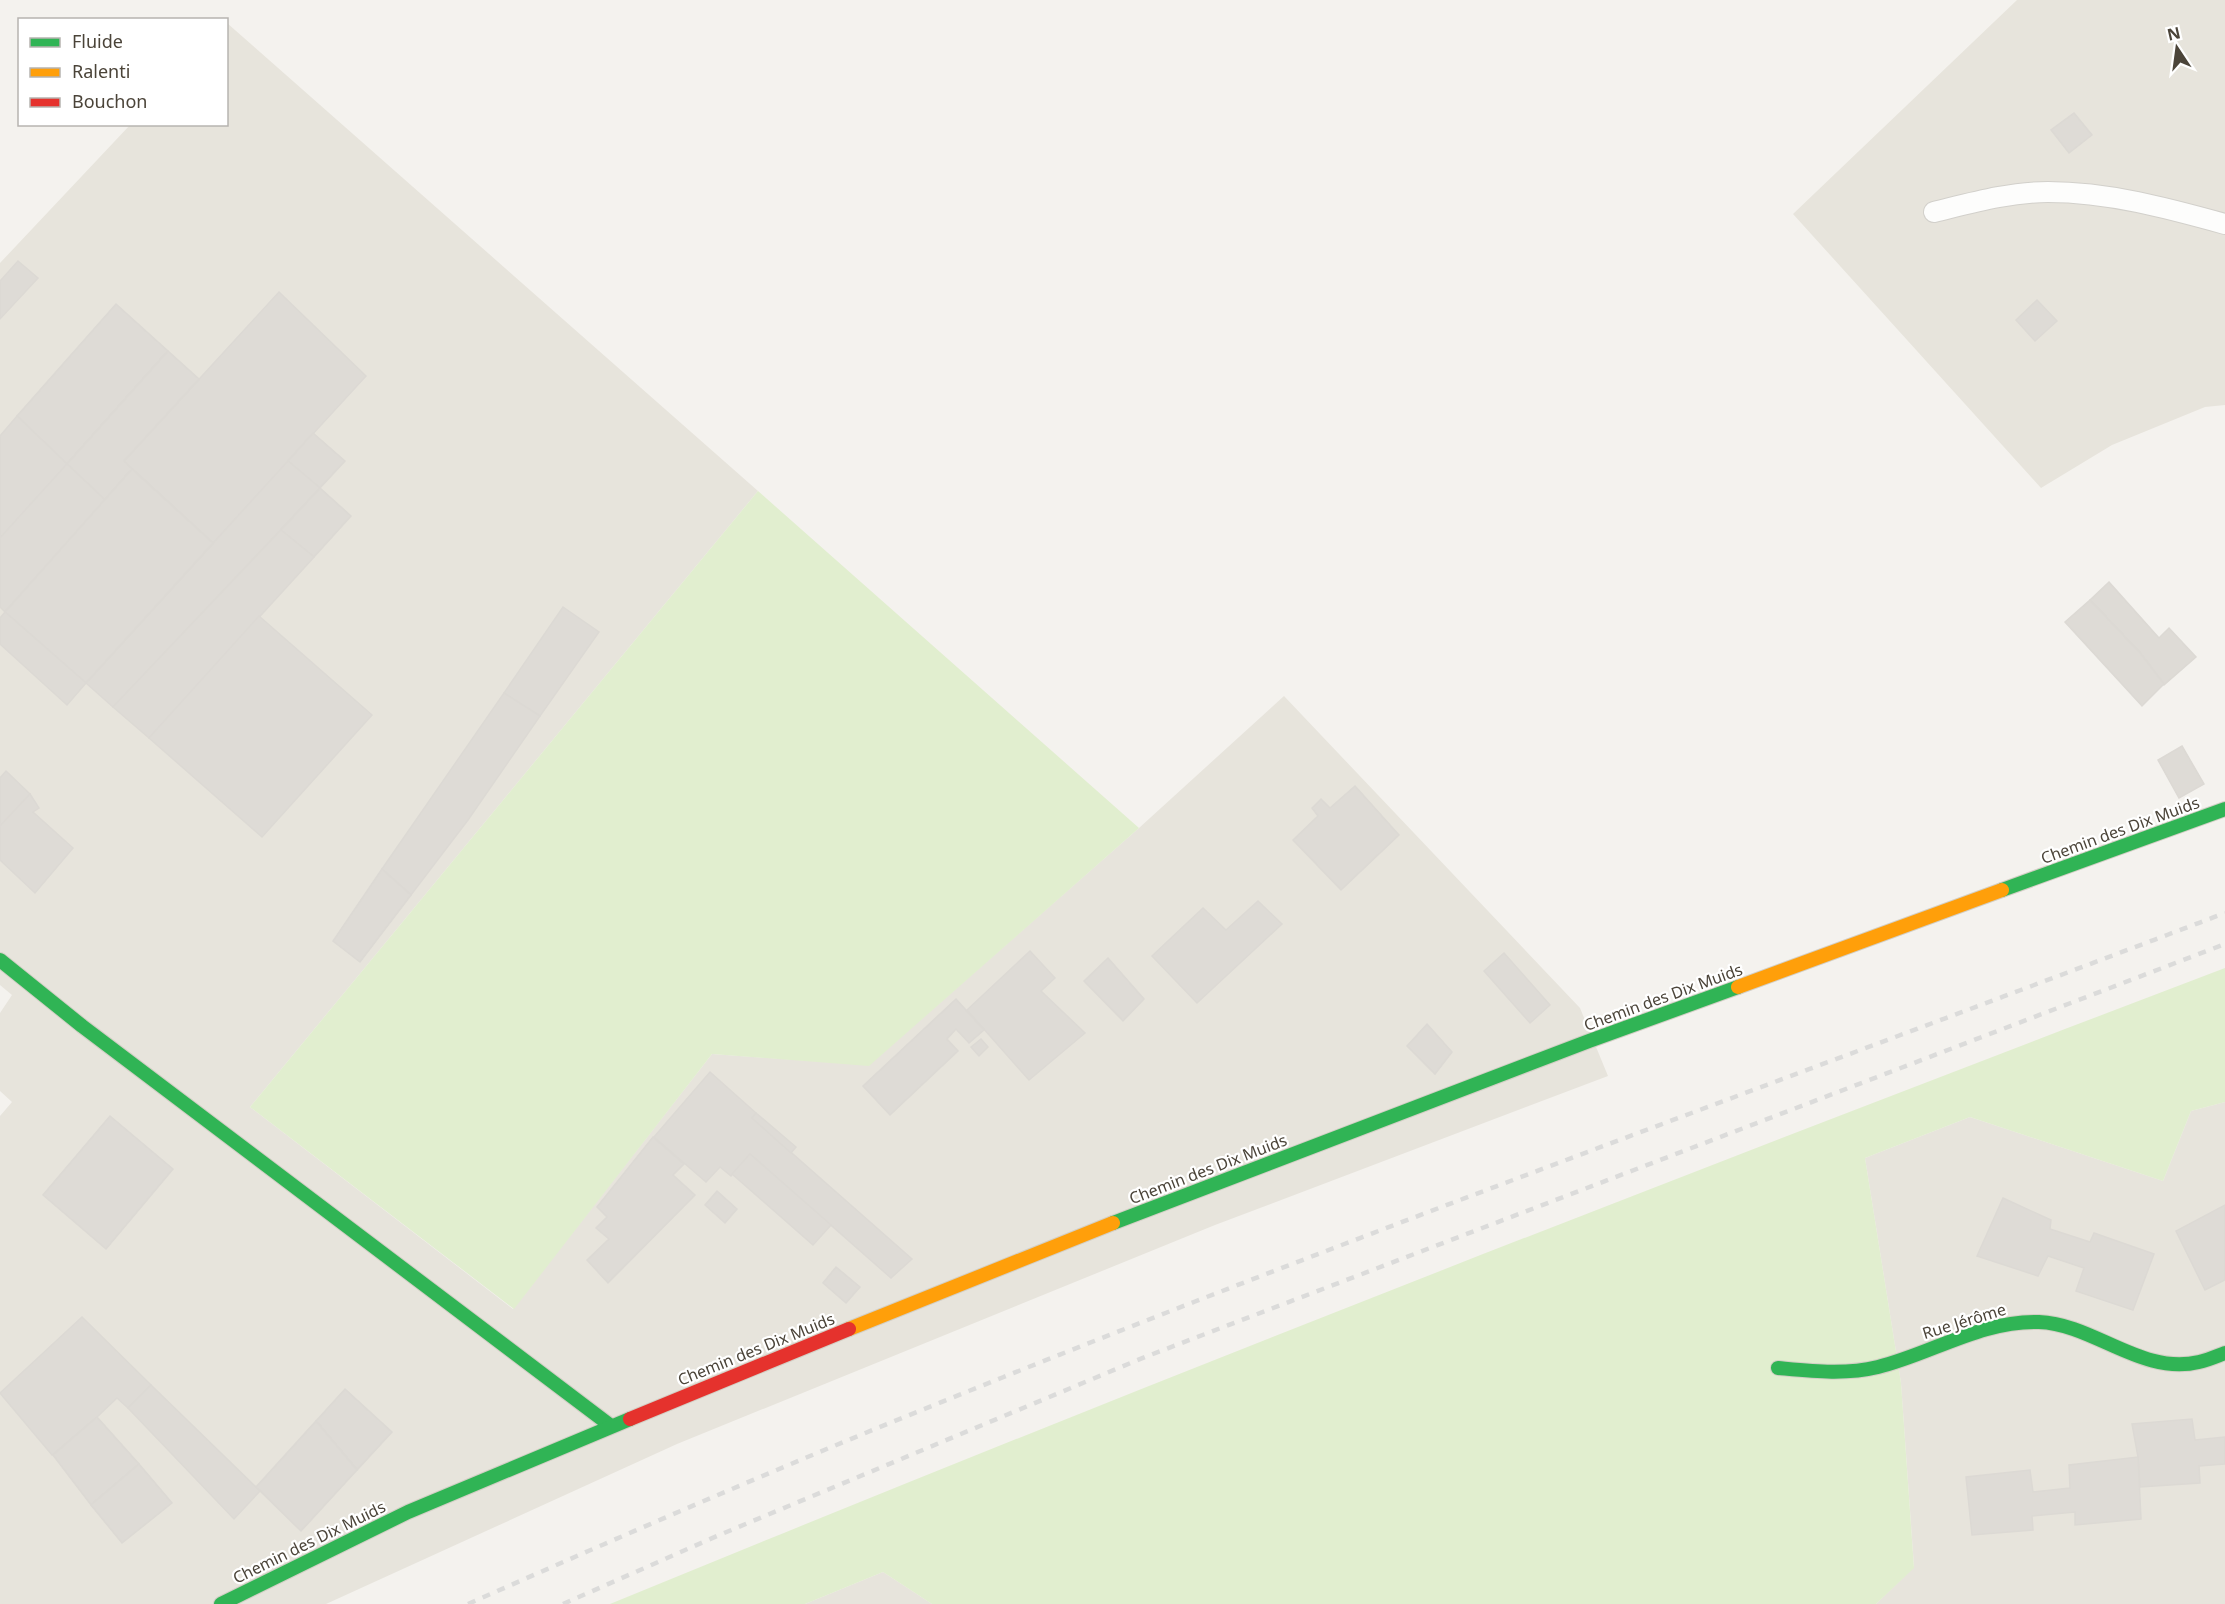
<svg xmlns="http://www.w3.org/2000/svg" width="2225" height="1604" viewBox="0 0 2225 1604" font-family="'Noto Sans',sans-serif">
<rect width="100%" height="100%" fill="#f4f2ee"/>
<g fill="#e7e4dc">
<path d="M2017,0H2225V405L2205,407L2112,445L2041,488L1793,214Z"/>
<path d="M227,23L758,491L250,1107L513,1309L712,1054L869,1065L1139,828L1284,696L1580,1008L1608,1076L1215,1225L677,1444L326,1604H0V1116L12,1102L0,1091V1013L12,995L0,985V263L130,125L226,124Z"/>
<path d="M2225,1102V1604H1876L1914,1567L1901,1383L1865,1158L1970,1117L2163,1181L2191,1111Z"/>
<path d="M883,1572L932,1604H805Z"/>
</g>
<g fill="#e1eecf">
<path d="M758,491L1139,828L869,1066L712,1054L514,1309L250,1107Z"/>
<path d="M2225,968V1102L2191,1111L2163,1181L1970,1117L1865,1158L1901,1383L1914,1568L1876,1604H932L883,1572L805,1604H610C1145,1384 1684,1174 2225,968Z"/>
</g>
<g fill="#dedbd6" stroke="#dcd9d4" stroke-width="1.5">
<path d="M2074,113L2092,135L2069,153L2051,130Z"/>
<path d="M18,261L38,278L0,319V281Z"/>
<path d="M279,292L366,376L213,543L124,461Z"/>
<path d="M2037,300L2057,321L2035,341L2016,320Z"/>
<path d="M116,304L168,351L67,464L17,416Z"/>
<path d="M168,351L199,379L124,461L132,469L105,500L67,464Z"/>
<path d="M17,416L67,464L0,538V436Z"/>
<path d="M313,433L345,461L320,488L288,461Z"/>
<path d="M288,461L320,488L113,707L86,683Z"/>
<path d="M67,464L105,500L5,612L0,607V538Z"/>
<path d="M132,469L213,543L86,683L5,612Z"/>
<path d="M320,488L351,516L314,557L281,530Z"/>
<path d="M281,530L314,557L149,738L113,707Z"/>
<path d="M2109,582L2159,638L2169,628L2196,657L2164,685L2141,654L2090,600Z"/>
<path d="M2090,600L2141,654L2164,684L2142,706L2065,622Z"/>
<path d="M563,607L599,632L540,716L504,693Z"/>
<path d="M5,612L86,683L67,705L0,644V618Z"/>
<path d="M259,616L372,715L262,837L149,738Z"/>
<path d="M504,693L540,716L468,820L411,895L382,869Z"/>
<path d="M2182,746L2204,784L2179,798L2158,760Z"/>
<path d="M6,771L30,794L0,826V778Z"/>
<path d="M1355,786L1399,835L1341,890L1293,840L1318,816L1312,808L1321,799L1330,808Z"/>
<path d="M30,794L39,808L33,812L73,848L35,893L0,860V826Z"/>
<path d="M382,869L411,895L360,962L333,941Z"/>
<path d="M1258,901L1282,924L1197,1003L1152,956L1203,908L1226,930Z"/>
<path d="M1030,951L1055,978L1041,991L1085,1033L1029,1080L967,1010Z"/>
<path d="M1504,953L1550,1005L1530,1023L1484,971Z"/>
<path d="M1108,958L1144,999L1123,1021L1084,981Z"/>
<path d="M956,999L984,1030L969,1043L956,1029L947,1039L958,1051L890,1115L863,1086Z"/>
<path d="M1427,1024L1452,1052L1435,1074L1407,1046Z"/>
<path d="M981,1039L988,1047L979,1056L971,1047Z"/>
<path d="M710,1072L756,1113L752,1118L912,1259L891,1278L750,1154L731,1176L720,1167L706,1182L654,1137Z"/>
<path d="M756,1113L796,1147L791,1153L752,1118Z"/>
<path d="M110,1116L173,1169L106,1249L43,1195Z"/>
<path d="M653,1137L684,1164L673,1175L695,1195L608,1283L587,1260L609,1239L596,1228L607,1217L597,1207Z"/>
<path d="M750,1154L831,1225L813,1245L732,1174Z"/>
<path d="M717,1191L737,1209L725,1223L705,1205Z"/>
<path d="M2003,1198L2051,1220L2050,1229L2090,1242L2094,1233L2154,1254L2133,1310L2076,1291L2084,1268L2048,1256L2038,1276L1977,1256Z"/>
<path d="M2225,1205V1280L2205,1290L2176,1231Z"/>
<path d="M836,1267L860,1287L846,1303L823,1283Z"/>
<path d="M82,1317L151,1385L128,1408L117,1398L97,1417L52,1455L0,1393Z"/>
<path d="M151,1385L260,1491L234,1519L128,1408Z"/>
<path d="M345,1389L392,1432L357,1470L316,1421Z"/>
<path d="M97,1417L139,1464L91,1505L53,1455Z"/>
<path d="M2192,1419L2195,1440L2225,1437V1464L2199,1466L2200,1483L2140,1487L2138,1457L2132,1424Z"/>
<path d="M316,1421L357,1470L301,1531L256,1487Z"/>
<path d="M2138,1457L2141,1519L2075,1525V1512L2032,1516L2033,1530L1972,1535L1966,1477L2030,1470L2033,1492L2070,1488L2069,1465Z"/>
<path d="M139,1464L172,1503L122,1543L91,1505Z"/>
</g>
<g fill="none" stroke-linecap="round" stroke-linejoin="round">
<defs>
<path id="lane" d="M1934,212C1971,203 2009,192 2048,192C2108,192 2167,208 2225,224"/>
<g id="fast">
<path d="M2002,890L2225,809"/>
<path d="M0,960L82,1026L611,1426"/>
<path d="M1113,1223L1589,1041L1738,987"/>
<path d="M1778,1368C1811,1371 1845,1375 1878,1367C1931,1354 1982,1320 2039,1322C2094,1324 2142,1376 2199,1362C2208,1360 2217,1356 2225,1353"/>
<path d="M221,1604L408,1512L630,1419"/>
</g>
<g id="slow">
<path d="M1738,987L2002,890"/>
<path d="M849,1329L1113,1223"/>
</g>
<path id="jam" d="M630,1419L849,1329"/>
</defs>
<use href="#lane" stroke="#d2d0cb" stroke-width="22"/>
<use href="#fast" stroke="#d3cfc5" stroke-width="16"/>
<use href="#slow" stroke="#d3cfc5" stroke-width="16"/>
<use href="#jam" stroke="#d3cfc5" stroke-width="16"/>
<use href="#lane" stroke="#fdfdfc" stroke-width="20"/>
<use href="#fast" stroke="#30b455" stroke-width="14"/>
<use href="#slow" stroke="#ff9f0a" stroke-width="14"/>
<use href="#jam" stroke="#e5322d" stroke-width="14"/>
<g stroke="#dbdbda" stroke-width="4.5" stroke-dasharray="8 8" stroke-linecap="butt">
<path d="M468,1604C624,1535 780,1467 939,1403C1364,1231 1796,1076 2225,913"/>
<path d="M563,1604L717,1536L1145,1357L2225,944"/>
</g>
</g>
<g text-anchor="middle" dominant-baseline="central" stroke-width="4.5" stroke-linejoin="round" paint-order="stroke">
<g font-size="16" fill="#4b4439" stroke="#fff">
<text transform="translate(2120 830) rotate(-20)">Chemin des Dix Muids</text>
<text transform="translate(1663 997) rotate(-20)">Chemin des Dix Muids</text>
<text transform="translate(1208 1169) rotate(-21)">Chemin des Dix Muids</text>
<text transform="translate(1964 1321) rotate(-17)">Rue Jérôme</text>
<text transform="translate(756 1349) rotate(-22)">Chemin des Dix Muids</text>
<text transform="translate(309 1542) rotate(-26)">Chemin des Dix Muids</text>
</g>
</g>
<rect x="18" y="18" width="210" height="108" fill="#ffffff" stroke="#b7b4b0" stroke-width="1.5"/>
<rect x="30" y="38" width="30" height="9" fill="#30b455" stroke="#b7b4b0" stroke-width="1.5"/>
<text x="72" y="48" font-size="18" fill="#4b4439">Fluide</text>
<rect x="30" y="68" width="30" height="9" fill="#ff9f0a" stroke="#b7b4b0" stroke-width="1.5"/>
<text x="72" y="78" font-size="18" fill="#4b4439">Ralenti</text>
<rect x="30" y="98" width="30" height="9" fill="#e5322d" stroke="#b7b4b0" stroke-width="1.5"/>
<text x="72" y="108" font-size="18" fill="#4b4439">Bouchon</text>
<g transform="translate(2177 48) rotate(347)" stroke="#ffffff" stroke-width="4.5" paint-order="stroke">
<path d="M0-4.5L10 22L0 15L-10 22Z" fill="#4b4439"/>
<text y="-9" font-size="16" font-weight="bold" text-anchor="middle" fill="#4b4439">N</text>
</g>
</svg>
